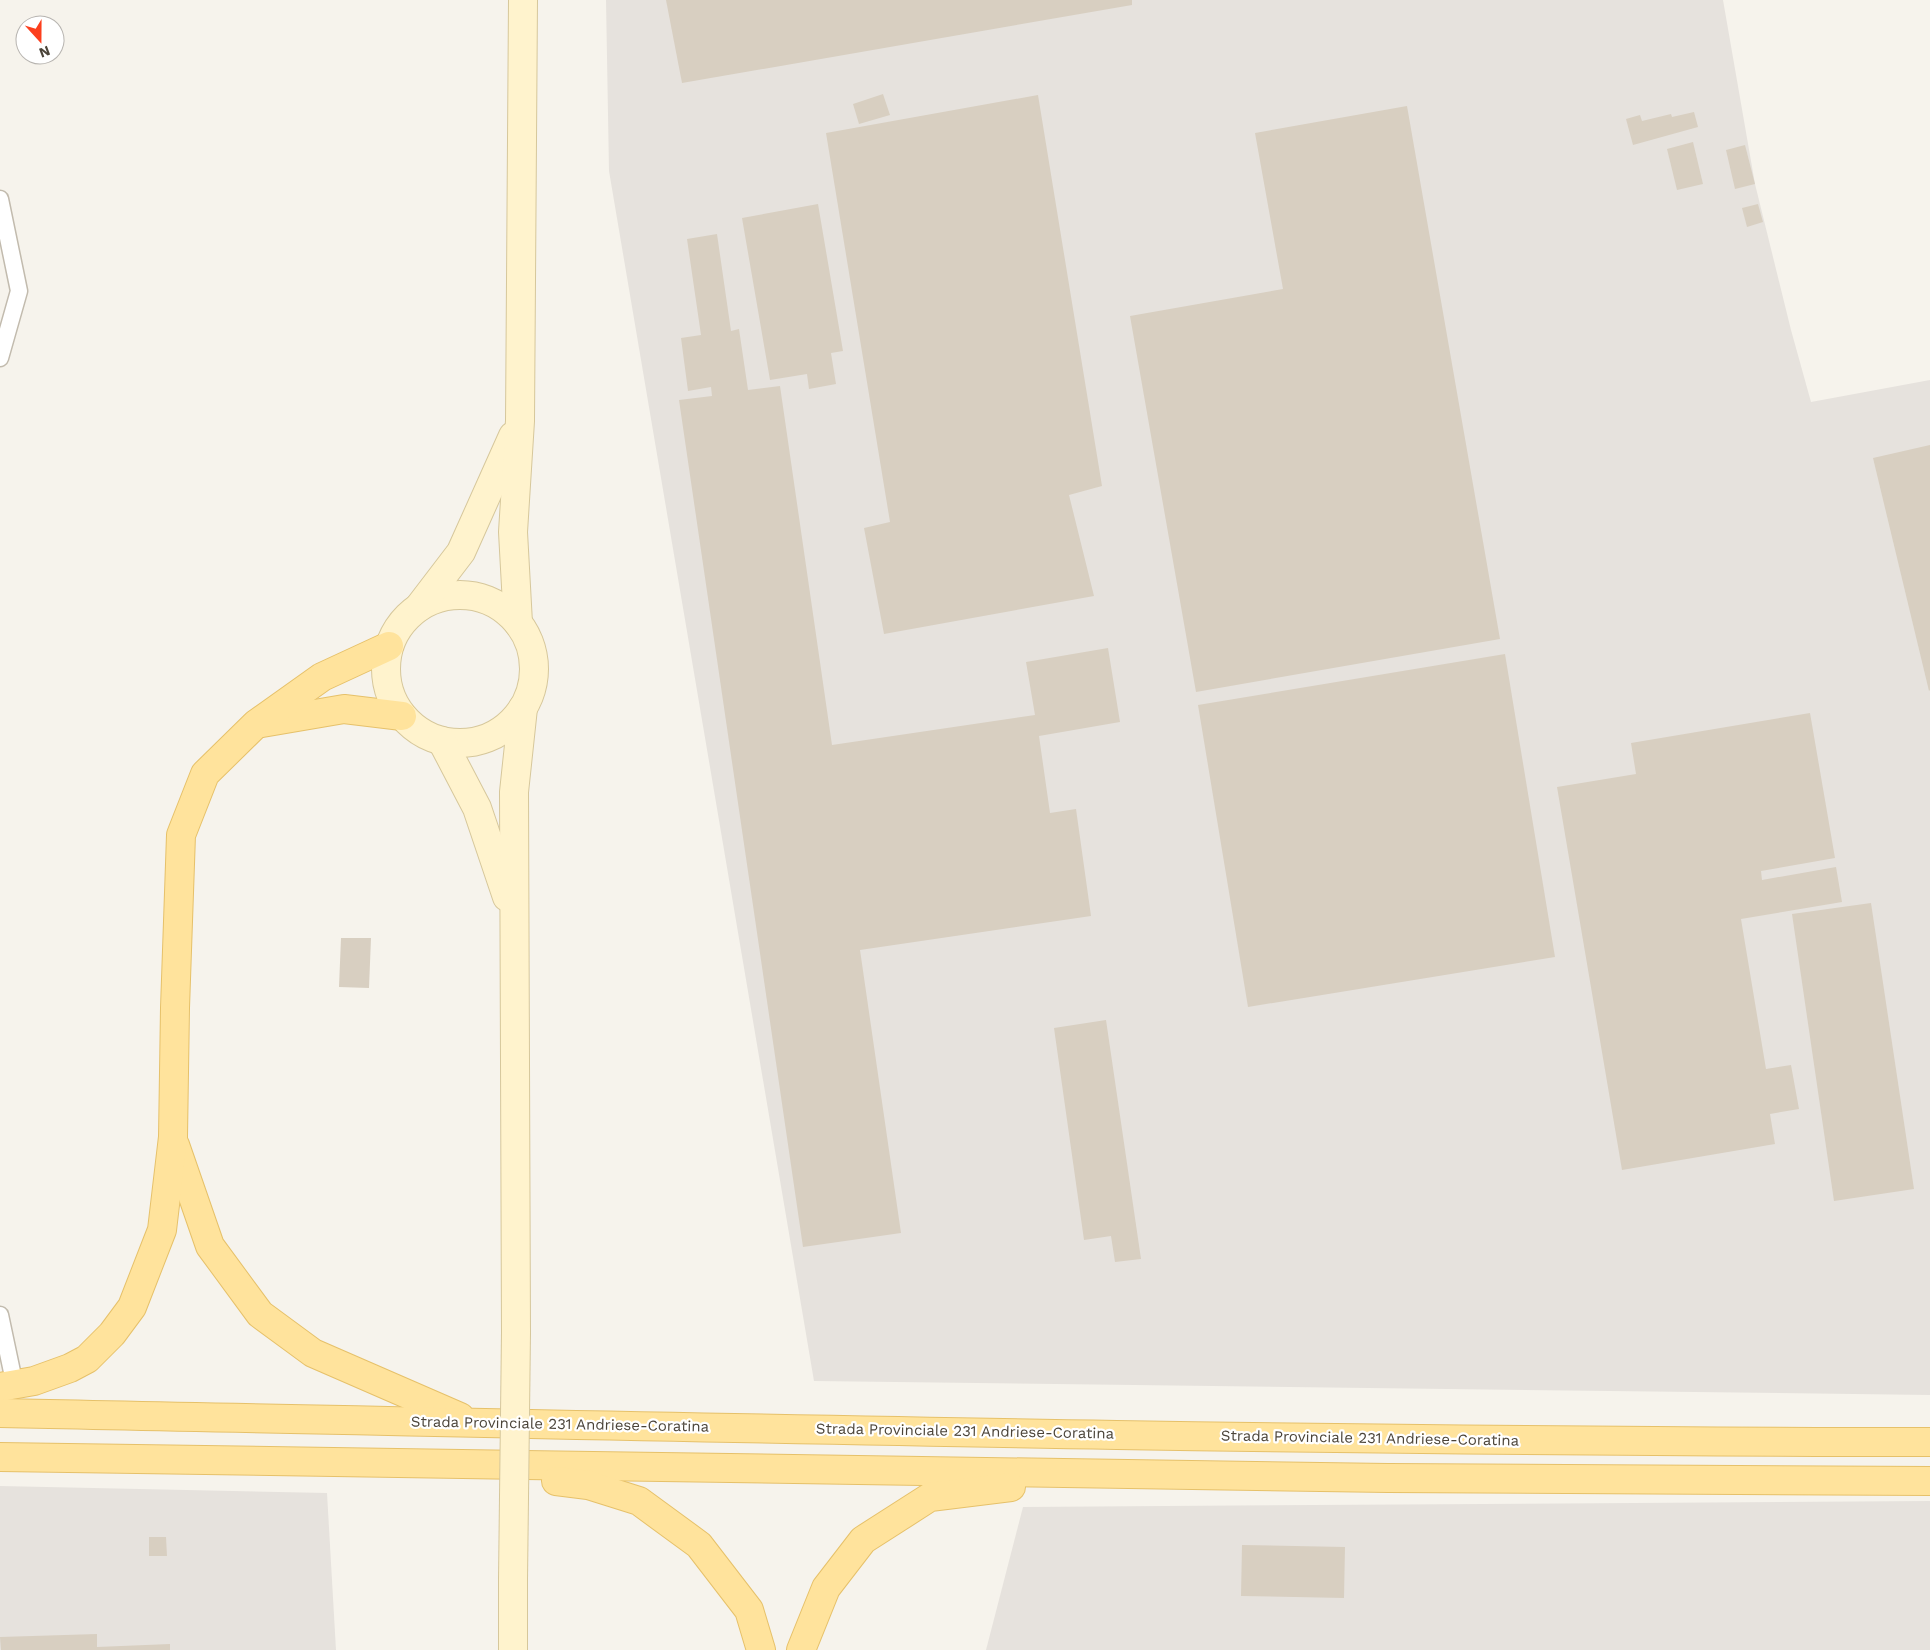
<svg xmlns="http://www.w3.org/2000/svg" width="1930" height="1650" viewBox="0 0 1930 1650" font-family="'Work Sans',sans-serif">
<rect width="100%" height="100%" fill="#f6f3ec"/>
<g fill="#e6e2dd">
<path d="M606,0H1723L1755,184L1791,330L1811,402L1930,380V1395L814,1381L609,171Z"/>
<path d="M0,1486L327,1493L336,1650H0Z"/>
<path d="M1930,1501V1650H986L1023,1507Z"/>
</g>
<g fill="#d8cfc1">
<path d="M666,0H1132V5L682,83Z"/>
<path d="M883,94L890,115L859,124L853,104Z"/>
<path d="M1038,95L1102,486L1069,495L1094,596L884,634L864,528L890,522L826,133Z"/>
<path d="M1407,106L1500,639L1196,692L1130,316L1283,289L1255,133Z"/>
<path d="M1694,112L1698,127L1633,145L1626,119L1640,115L1642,121L1671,114L1672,117Z"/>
<path d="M1693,142L1703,184L1677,190L1667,149Z"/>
<path d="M1745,145L1755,184L1735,189L1726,150Z"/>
<path d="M818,204L843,351L831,353L836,384L809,389L807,374L770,380L742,218Z"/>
<path d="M1758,204L1763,222L1747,227L1742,208Z"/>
<path d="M717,234L731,331L739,329L748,390L780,386L832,745L1035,715L1026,662L1108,648L1120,722L1039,736L1050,813L1076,809L1091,916L860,950L901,1233L803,1247L679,400L712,396L711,387L688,391L681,338L701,335L687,239Z"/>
<path d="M1930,445V690L1929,691L1873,458Z"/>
<path d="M1505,654L1555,957L1248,1007L1198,705Z"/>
<path d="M1810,713L1835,858L1761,871L1762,880L1836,867L1842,902L1741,919L1766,1069L1791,1065L1799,1109L1770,1114L1775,1144L1622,1170L1557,787L1636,774L1631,743Z"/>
<path d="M1871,903L1914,1189L1834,1201L1792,914Z"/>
<path d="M341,938H371L369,988L339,987Z"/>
<path d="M1106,1020L1141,1259L1115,1262L1111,1236L1084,1240L1054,1028Z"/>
<path d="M149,1537H166L167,1556H149Z"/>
<path d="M1242,1545L1345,1547L1344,1598L1241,1596Z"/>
<path d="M97,1634V1647L170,1644V1650H1L0,1637Z"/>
</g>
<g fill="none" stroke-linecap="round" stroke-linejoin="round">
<defs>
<g id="lane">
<path d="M0,199L19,291L0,358"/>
<path d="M0,1315L15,1386"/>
</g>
<g id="secondary">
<circle cx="460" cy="669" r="74"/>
<path d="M419,607L461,552L513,436"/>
<path d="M518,623L513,532L520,421L523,0"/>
<path d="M442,741L477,808L507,897"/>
<path d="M516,1332L514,792L523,708"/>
<path d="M513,1580V1650"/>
</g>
<g id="primary">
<path d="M262,723L344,709L402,716"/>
<path d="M175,1145L210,1246L260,1314L313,1353L460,1417"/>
<path d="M0,1387L34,1381L70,1368L87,1359L112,1334L132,1307L162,1230L173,1137L175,1008L181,835L205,774L256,724L322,677L389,646"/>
<path d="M0,1413C643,1426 1287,1442 1930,1442"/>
<path d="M0,1457L1388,1478L1930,1481"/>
<path d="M556,1481L588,1485L639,1501L699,1545L749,1610L761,1650"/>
<path d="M801,1650L826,1588L863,1540L930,1497L1011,1487"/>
</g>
</defs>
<use href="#lane" stroke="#c2bbae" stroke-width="19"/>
<use href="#secondary" stroke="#d6c79b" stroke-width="30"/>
<use href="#primary" stroke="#e6c16a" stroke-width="30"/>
<use href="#lane" stroke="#fff" stroke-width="16"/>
<use href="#secondary" stroke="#fff3cd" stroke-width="28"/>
<use href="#primary" stroke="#ffe39c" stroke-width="28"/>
<defs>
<path id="secondary-bridge" d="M513,1580L516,1332"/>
</defs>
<use href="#secondary-bridge" stroke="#d6c79b" stroke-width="30" stroke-linecap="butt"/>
<use href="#secondary-bridge" stroke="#fff3cd" stroke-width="28"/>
</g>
<g text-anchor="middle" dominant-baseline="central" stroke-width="4.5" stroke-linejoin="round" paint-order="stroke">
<g font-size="15" fill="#4b4439" stroke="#fff">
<text transform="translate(560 1424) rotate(1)">Strada Provinciale 231 Andriese-Coratina</text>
<text transform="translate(965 1431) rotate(1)">Strada Provinciale 231 Andriese-Coratina</text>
<text transform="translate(1370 1438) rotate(1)">Strada Provinciale 231 Andriese-Coratina</text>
</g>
</g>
<g transform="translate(40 40) rotate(159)"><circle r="24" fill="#ffffff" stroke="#b7b4b0"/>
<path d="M0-4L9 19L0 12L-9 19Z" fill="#fc3f1d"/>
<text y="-8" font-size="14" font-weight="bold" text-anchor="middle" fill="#4b4439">N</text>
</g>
</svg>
